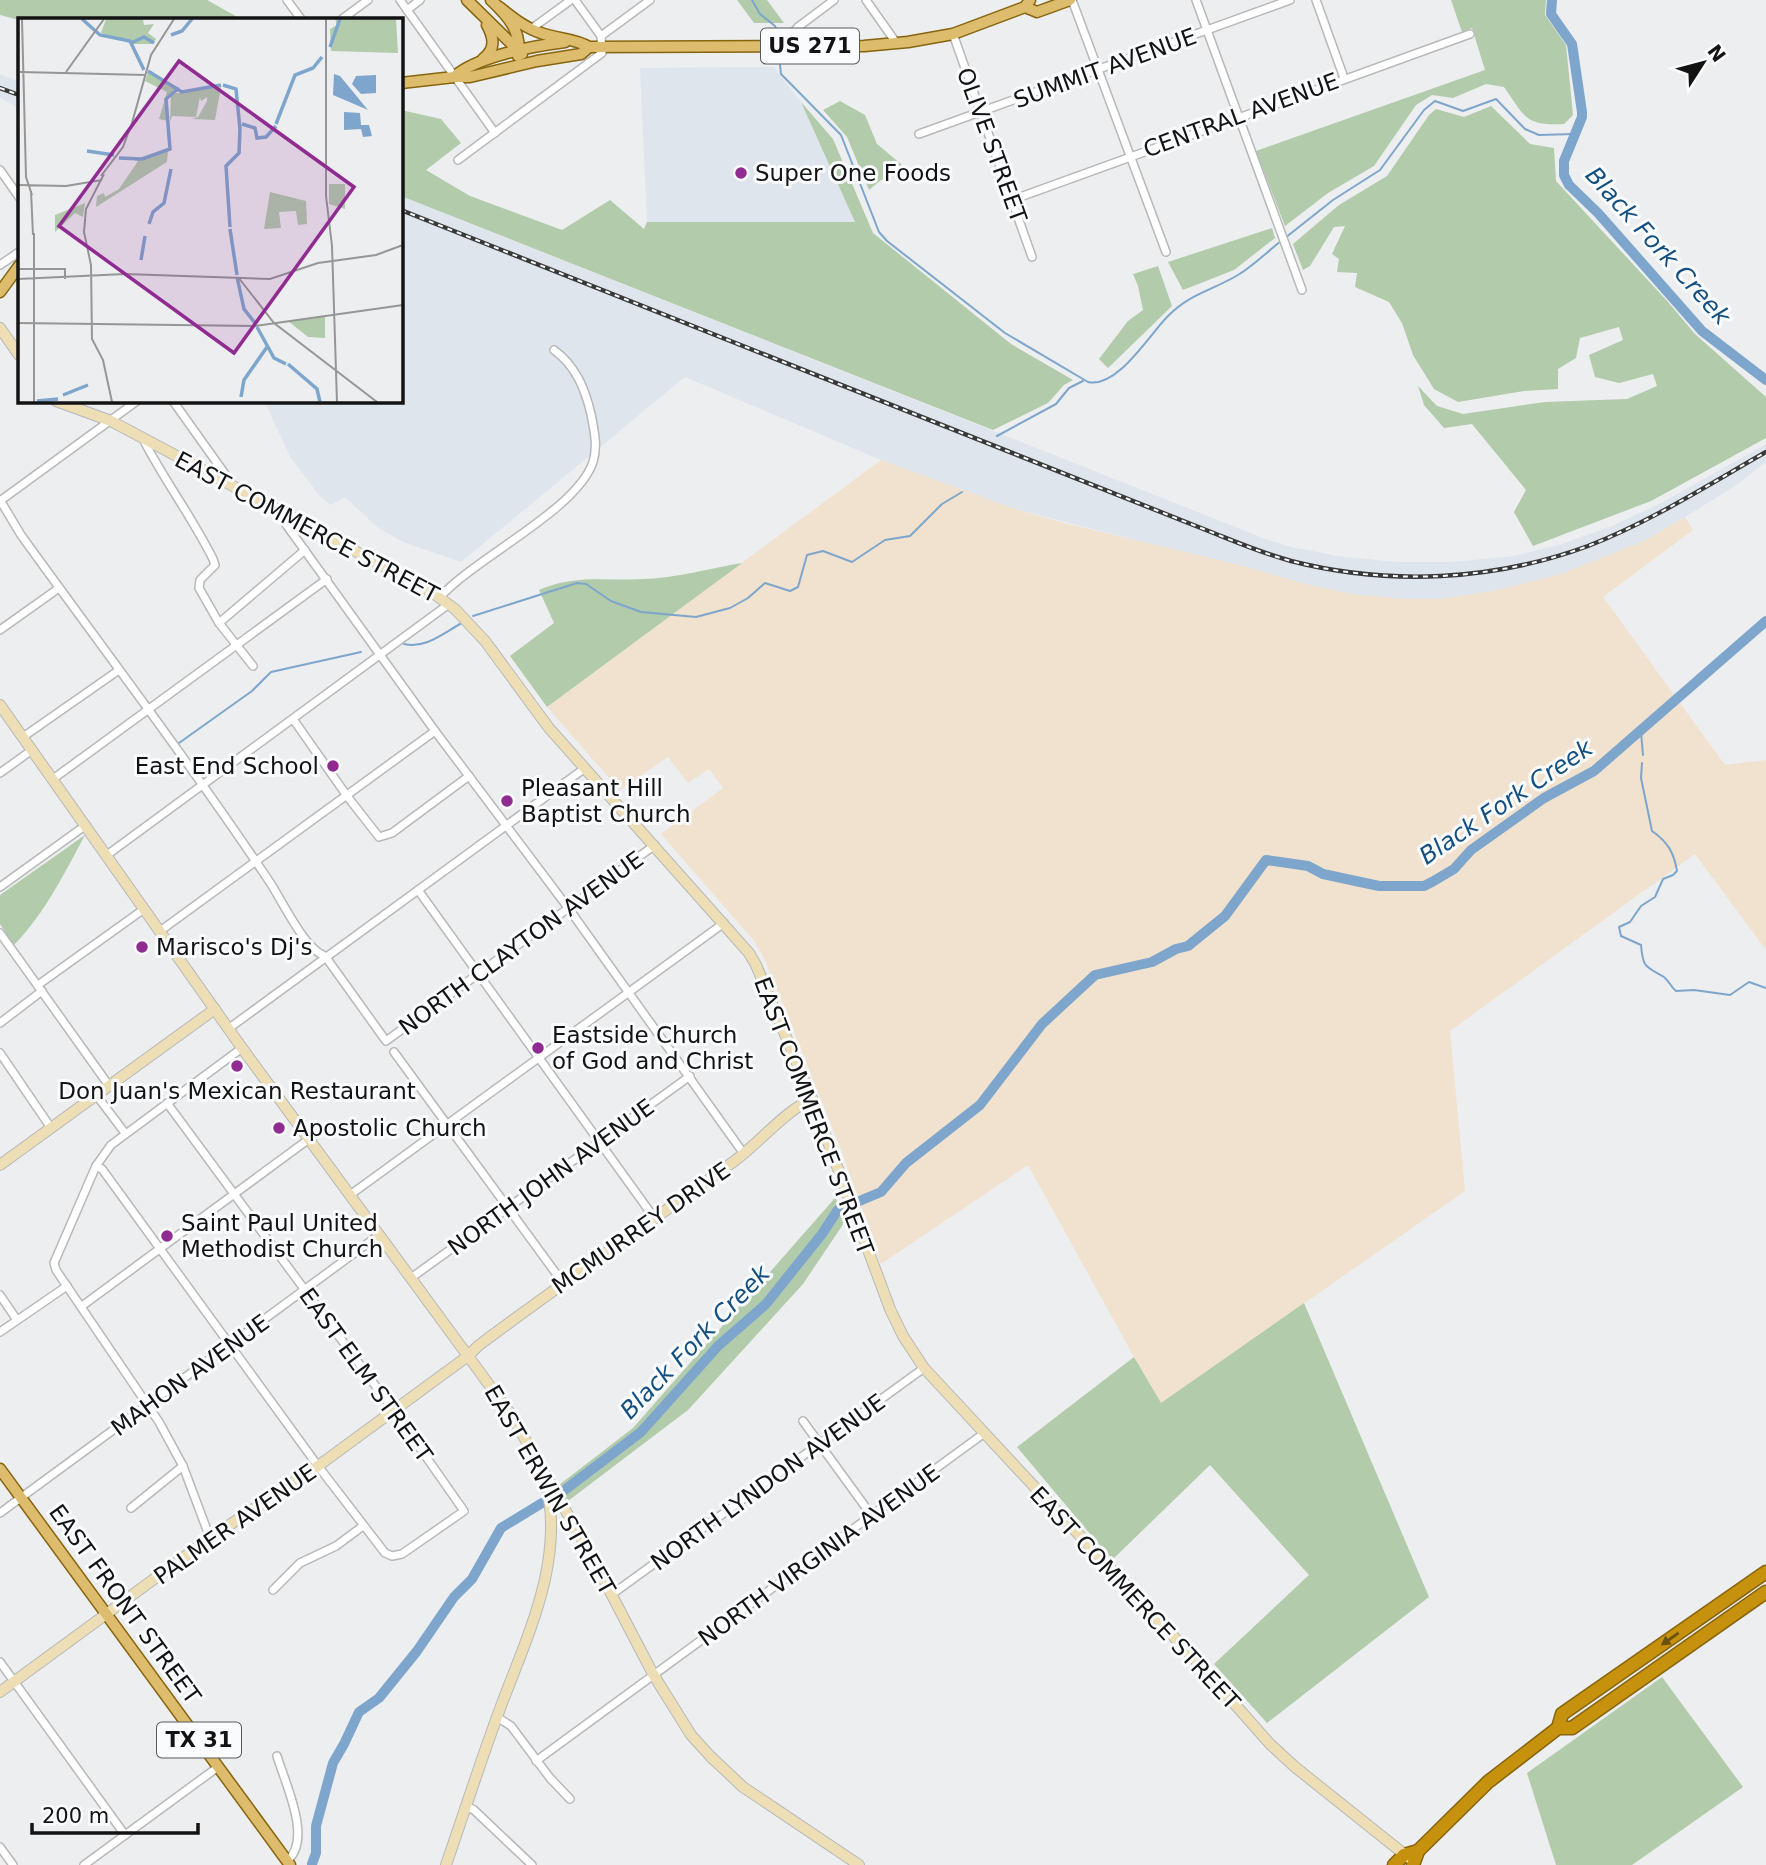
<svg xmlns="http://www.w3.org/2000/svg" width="1766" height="1865" viewBox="0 0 1766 1865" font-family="'DejaVu Sans',sans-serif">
<rect width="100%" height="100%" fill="#edeeef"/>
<g fill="#dee5ec">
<path d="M774,67L801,102L856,222H647L640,68Z"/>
<path d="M0,74L19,82V108L0,98Z"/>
<path d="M401,196L1263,538L1287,546L1337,556L1395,562H1452L1514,556L1562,544L1612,526L1661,503L1766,444V462L1735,486L1685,517L1644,541L1601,560L1561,574L1493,591L1440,599H1401L1353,594L1313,586L1015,509L881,460L685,377L461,562L403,542L377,527L345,497L330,505L319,495L291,458L264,401H401Z"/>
</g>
<path fill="#f0e2ce" d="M881,460L1015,509L1064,523L1239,565L1313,586L1353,594L1401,599H1440L1493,591L1561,574L1644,541L1685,517L1693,530L1603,597L1725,765L1766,760V950L1695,854L1450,1031L1465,1191L1160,1404L1028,1165L881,1264L842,1152L765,960L755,942L661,834L723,788L709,769L688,783L668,757L620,790L547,707Z"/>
<g fill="#b1cbab">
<path d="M0,0H207L241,19L19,20L0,15Z"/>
<path d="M737,0H767L784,23H754Z"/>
<path d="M1451,0H1546L1545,15L1566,45L1573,115L1564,124C1525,126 1525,117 1504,87L1486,84L1453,98L1432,95L1416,105L1374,166L1328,193L1285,226L1256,151L1485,70L1472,28L1462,32Z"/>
<path d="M840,101L865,115L877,144L908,170L881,180L869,190L847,137L823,110Z"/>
<path d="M801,102L833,139L873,233L1011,344L1073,380L1064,385L1048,403L993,430L401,196V110L441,119L461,143L426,170L470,196L562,230L610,200L644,229L647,222H855Z"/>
<path d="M1491,106L1530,144L1554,148L1556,181L1668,302L1695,334L1766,397V438L1651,501L1533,546L1514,512L1526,490L1472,424L1444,428L1424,405L1418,386L1437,406L1463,414L1545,402L1627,399L1657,386L1653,374L1619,383L1595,377L1589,355L1623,340L1619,327L1580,338L1576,358L1558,369V389L1524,391L1458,402L1434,389L1413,355L1402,323L1389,302L1355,287L1357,273L1337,272L1339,259L1332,254L1345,226L1334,227L1310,266L1303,270L1293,244L1339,205L1387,176L1429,115L1436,109L1464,117Z"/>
<path d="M1272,228L1275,238L1234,270L1183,290L1168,262Z"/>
<path d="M1158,266L1172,306L1108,368L1099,359L1128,321L1143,310L1138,286L1133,274Z"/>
<path d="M742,563L547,707L510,656L554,623L539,590C573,574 609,581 645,579C677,578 711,568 742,563Z"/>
<path d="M85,835C64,874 45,913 14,945L0,924V895Z"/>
<path d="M835,1198L848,1217L803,1284L688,1410L568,1501L559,1485L633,1428Z"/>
<path d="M1304,1303L1429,1597L1267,1723L1214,1664L1309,1575L1210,1465L1112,1560L1017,1447L1134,1357L1161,1403Z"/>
<path d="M1662,1677L1743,1787L1632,1865H1556L1527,1773Z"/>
</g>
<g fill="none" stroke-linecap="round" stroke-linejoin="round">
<g stroke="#7ea6cc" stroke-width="2">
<path d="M752,0L760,14L775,26L777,31"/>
<path d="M780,65L781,74L841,135L879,232L887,241L1005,333L1088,382C1117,389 1149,335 1168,316C1191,293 1211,291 1238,275C1253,266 1267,252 1281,241"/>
<path d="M1285,238L1333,200L1380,170L1424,110L1435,101L1463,111L1496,99L1525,129L1539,135L1574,134"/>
<path d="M997,436L1056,404L1069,388L1083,381"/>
<path d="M473,616L577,583L586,584L611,601L641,612L696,617L730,608L748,598L765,583L790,591L798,587L807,555L823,551L852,562L885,540L910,536L942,504L962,492"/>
<path d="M404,644C426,649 443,633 462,623"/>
<path d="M1641,732L1643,755"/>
<path d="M179,743L252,691L271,672L361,652"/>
<path d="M1642,763L1641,778L1652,831C1668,842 1674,853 1677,871L1673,875L1663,879L1655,897L1641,906L1630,922L1619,927L1621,936L1641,945C1643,968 1645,966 1664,977C1669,981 1671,987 1676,991L1694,990L1730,995L1749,982L1766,988"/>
</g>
<g stroke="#7ea6cc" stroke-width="10">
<path d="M1552,0L1551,14L1572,44L1582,112V117L1564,161V175L1569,185L1598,213L1702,331L1766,380"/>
<path d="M857,1202L881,1192L906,1163L980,1105L1042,1024L1095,975L1152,962L1176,949L1188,946L1225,916L1266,860L1308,866L1323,874L1379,886H1424L1432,882L1454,869L1471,850L1544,798L1594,771L1766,621"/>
<path d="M562,1492L641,1432L718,1346L766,1304L822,1234L837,1211L843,1207"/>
<path d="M312,1864L316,1853V1826L333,1763L344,1744L359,1712L379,1698L417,1651L454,1597L472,1579L501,1528L542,1503"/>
</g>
<defs>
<g id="street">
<path d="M287,0L301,19"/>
<path d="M400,0L495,133"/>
<path d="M866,0L897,44"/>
<path d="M1072,0L1166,252"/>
<path d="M1196,0L1302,290"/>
<path d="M1316,0L1344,78"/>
<path d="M407,10L420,0"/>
<path d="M342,19L368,0"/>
<path d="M531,29L571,0"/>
<path d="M953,34L1032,257"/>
<path d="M601,36L650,0"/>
<path d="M783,45L798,27L834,0"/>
<path d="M919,134L1290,0"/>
<path d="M458,160L602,53L601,36L575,0"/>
<path d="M0,170L19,197"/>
<path d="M1012,200L1470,34"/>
<path d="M0,265L19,252"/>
<path d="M173,401L225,474L227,483"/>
<path d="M143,439C164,480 192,517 213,559L215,565L200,580L199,588L219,623L253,666"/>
<path d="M0,500L21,535C104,650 190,763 269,881C282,900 304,949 325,956L386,1041L655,845"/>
<path d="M0,501L137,401"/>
<path d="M283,513L285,523L435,731L569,909L744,1154"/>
<path d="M440,597C476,557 577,510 593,462C598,446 594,430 591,414C585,389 576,366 554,350"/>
<path d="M219,623L305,550"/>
<path d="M0,630L59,588"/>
<path d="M293,719L347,796L379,837L392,833L469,776"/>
<path d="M23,737L119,670"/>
<path d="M0,773L32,750"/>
<path d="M53,779L327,579"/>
<path d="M107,855L449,604"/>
<path d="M0,887L86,825"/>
<path d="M418,890L655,1219"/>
<path d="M160,931L435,731"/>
<path d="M0,933L110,1087"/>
<path d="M38,985L144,909"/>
<path d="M0,1023L42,991"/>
<path d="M228,1029L585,768"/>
<path d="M394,1052L563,1283"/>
<path d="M0,1053L51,1128"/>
<path d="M97,1096L125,1133"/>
<path d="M96,1166L102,1169L318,1466L385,1553L392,1556L402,1554L464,1511L394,1411L167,1103"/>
<path d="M350,1195L724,923"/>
<path d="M411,1278L690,1076"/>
<path d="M0,1295L17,1320"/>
<path d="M82,1306L309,1139"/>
<path d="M0,1332L67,1286"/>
<path d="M803,1421L872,1516"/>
<path d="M131,1508L183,1466"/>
<path d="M0,1513L379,1235"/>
<path d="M210,1538L183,1466L159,1422L56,1270L54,1263L96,1166L111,1145L242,1048"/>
<path d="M273,1590L300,1563L336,1546L363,1526"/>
<path d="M611,1595L924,1368"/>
<path d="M0,1662L125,1835"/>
<path d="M497,1717L511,1726L550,1778L570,1799"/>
<path d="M277,1756C285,1783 313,1840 287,1861"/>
<path d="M536,1761L983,1434"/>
<path d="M466,1806L474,1810L532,1865"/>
<path d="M0,1847L13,1865"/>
<path d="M84,1865L218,1767"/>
</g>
<g id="secondary">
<path d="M0,328L19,355"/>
<path d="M56,401L111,421L430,591L455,609L485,641L549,728L749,953L756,965L812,1099L890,1309L903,1336L924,1368L1201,1666L1270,1744L1295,1767L1409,1858"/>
<path d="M0,705L242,1048L512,1416L593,1559L653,1674L691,1735L711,1757L743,1787L859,1865"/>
<path d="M0,1165L215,1009"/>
<path d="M0,1692L210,1538L318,1466L468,1356L478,1346C562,1283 648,1224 733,1162C758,1144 786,1110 812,1099"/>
<path d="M446,1865C463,1816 479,1766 497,1717C523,1644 566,1564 546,1484"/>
</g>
<g id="primary">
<path d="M467,0L522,54"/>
<path d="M491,0C508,16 522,31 518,56"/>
<path d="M499,7C512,17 525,28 541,33C556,39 575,38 589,47L864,46L908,42L953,34L1025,7L1030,0"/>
<path d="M1025,7L1037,12L1070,0"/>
<path d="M483,59C496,49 494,38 487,25"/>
<path d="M454,77C477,56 534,46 565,42"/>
<path d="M401,83L454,77H470L537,61L581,54L589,47"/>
<path d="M0,292L19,266"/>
<path d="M0,1469L290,1865"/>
</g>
<g id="highway">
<path d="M1558,1728L1562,1714L1766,1572"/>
<path d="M1394,1865L1404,1855L1418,1851L1488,1782L1558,1728H1572L1766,1592"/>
<path d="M1413,1865L1418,1851"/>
</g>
</defs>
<use href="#street" stroke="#b6b8b9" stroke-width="10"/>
<use href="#secondary" stroke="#b6b8b9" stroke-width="12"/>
<use href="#primary" stroke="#87650f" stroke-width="13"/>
<use href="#highway" stroke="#87650f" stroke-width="15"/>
<use href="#street" stroke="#fff" stroke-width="7"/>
<use href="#secondary" stroke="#eedeb6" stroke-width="10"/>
<use href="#primary" stroke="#ddbd6d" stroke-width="10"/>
<use href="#highway" stroke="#c6910c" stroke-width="12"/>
<defs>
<g id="rail">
<path d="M0,88L19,95"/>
<path d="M401,210L1216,534C1241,544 1265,554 1291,561C1389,586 1493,581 1588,546C1650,522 1708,485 1766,452"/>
</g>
</defs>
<use href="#rail" stroke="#39393a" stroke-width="4.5"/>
<use href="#rail" stroke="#fafbfc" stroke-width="2" stroke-dasharray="5" stroke-linecap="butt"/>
</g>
<defs><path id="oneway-solid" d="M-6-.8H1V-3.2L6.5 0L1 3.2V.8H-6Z" transform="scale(1.75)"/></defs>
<use fill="#6c5210" href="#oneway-solid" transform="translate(1670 1639) rotate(145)"/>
<g fill="#902b91" stroke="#fafbfc" stroke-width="2.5">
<circle cx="741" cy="173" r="7"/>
<circle cx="333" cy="766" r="7"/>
<circle cx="507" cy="801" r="7"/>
<circle cx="142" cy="947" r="7"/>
<circle cx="538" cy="1048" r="7"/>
<circle cx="237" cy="1066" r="7"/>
<circle cx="279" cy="1128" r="7"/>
<circle cx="167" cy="1236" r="7"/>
</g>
<g text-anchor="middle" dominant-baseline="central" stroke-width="6" stroke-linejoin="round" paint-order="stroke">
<g fill="#fafbfc" stroke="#58595a" stroke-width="2">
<rect x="761" y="28.5" width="98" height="35" rx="5"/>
<rect x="157" y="1722.5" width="84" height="35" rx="5"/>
</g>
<g font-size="21" font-weight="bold" fill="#131314">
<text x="810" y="46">US 271</text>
<text x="199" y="1740">TX 31</text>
</g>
<g font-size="23" fill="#131314" stroke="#fafbfc">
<text transform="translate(1105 68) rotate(-20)">SUMMIT AVENUE</text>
<text transform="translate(1241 115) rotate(-20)">CENTRAL AVENUE</text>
<text transform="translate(992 145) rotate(70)">OLIVE STREET</text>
<text transform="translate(307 527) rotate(28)">EAST COMMERCE STREET</text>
<text transform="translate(521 943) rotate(-36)">NORTH CLAYTON AVENUE</text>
<text transform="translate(814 1116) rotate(69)">EAST COMMERCE STREET</text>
<text transform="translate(551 1177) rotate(-36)">NORTH JOHN AVENUE</text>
<text transform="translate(641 1228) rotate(-35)">MCMURREY DRIVE</text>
<text transform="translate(190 1375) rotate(-36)">MAHON AVENUE</text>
<text transform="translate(366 1375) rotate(54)">EAST ELM STREET</text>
<text transform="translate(768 1482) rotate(-36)">NORTH LYNDON AVENUE</text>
<text transform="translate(550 1490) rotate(60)">EAST ERWIN STREET</text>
<text transform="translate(235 1524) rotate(-35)">PALMER AVENUE</text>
<text transform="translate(819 1555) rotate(-36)">NORTH VIRGINIA AVENUE</text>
<text transform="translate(1135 1598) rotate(47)">EAST COMMERCE STREET</text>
<text transform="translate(125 1604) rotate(54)">EAST FRONT STREET</text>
</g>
<g font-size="23" fill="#131314" stroke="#fafbfc" text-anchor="start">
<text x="755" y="173">Super One Foods</text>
<text x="319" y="766" text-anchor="end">East End School</text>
<text x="521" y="788">Pleasant Hill<tspan x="521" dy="26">Baptist Church</tspan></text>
<text x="156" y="947">Marisco's Dj's</text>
<text x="552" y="1035">Eastside Church<tspan x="552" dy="26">of God and Christ</tspan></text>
<text x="237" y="1091" text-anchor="middle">Don Juan's Mexican Restaurant</text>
<text x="293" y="1128">Apostolic Church</text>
<text x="181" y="1223">Saint Paul United<tspan x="181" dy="26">Methodist Church</tspan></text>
</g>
<g font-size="24" font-style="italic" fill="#135081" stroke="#fafbfc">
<text transform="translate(1658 246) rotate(48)">Black Fork Creek</text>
<text transform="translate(1506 802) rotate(-34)">Black Fork Creek</text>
<text transform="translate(695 1342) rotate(-46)">Black Fork Creek</text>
</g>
</g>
<g transform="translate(18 18)">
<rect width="385" height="385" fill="#edeeef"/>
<path d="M88,1H125L126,7L136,6L130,15L138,21L135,26H115L83,15ZM317,1H378L380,35L313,33L312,11L319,7ZM130,54L159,69L148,80L150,103L141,101L149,74L127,63ZM203,69L197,102L174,101L180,99L189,83V79L183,83L182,79L178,99L154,98L152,104L153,76ZM150,133L149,144L78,189L79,178L86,175L87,179L101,171L120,143L105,140L123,142ZM311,166H327V191L311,186ZM252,174L288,183L289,206L280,207L278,193L261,194L263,210L246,211ZM67,185L65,199L57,195L37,214V197ZM307,298V320L290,319L270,303Z" fill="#b1cbab"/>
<path d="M316,56L322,58L350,92L315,77ZM358,57V75L343,76L334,66L338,58ZM326,94L342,95L343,107H351L354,118L345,119L343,111L326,112Z" fill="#7ea6cc"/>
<path fill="none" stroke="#7ea6cc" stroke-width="3.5" d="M64,1L82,17L112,23L126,52M153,17L164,13L174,1M113,25L126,19L136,25M312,29L322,1M130,53L164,74L203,67M205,67L218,71L222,111L221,135L208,148L212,209M224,106L237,110L239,120L248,119L258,108M258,106L277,57L295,50L304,39M69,133L96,137M101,140L124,141L152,131L148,81L161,70M131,206L135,194L146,185L153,151M212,211L219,257M123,242L127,218M219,259L226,291L237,305M239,309L256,340L268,346M270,346L299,371L302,384M45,377L70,367M223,379L226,362L249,329M19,383L40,381"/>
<path fill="none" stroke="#969697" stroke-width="2" d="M4,1L8,159L14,177M308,1V178L314,228L319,384M2,54L128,57M48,54L86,1M112,112L133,37L156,1M86,156L68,191L66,214L73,247L74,321L85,342L94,384M83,158L105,129L112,110M0,167L48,168L84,162M13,173L15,217M16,215V384M0,251H47V261M220,259L256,305L359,384M0,261L107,256L252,261L300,245L358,237L385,227M0,305L237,308L385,287"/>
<path fill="#902b91" fill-opacity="0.15" stroke="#902b91" stroke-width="3.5" d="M161,43L336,169L216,335L41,208Z"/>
<rect width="385" height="385" fill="none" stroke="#131314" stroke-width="3.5"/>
</g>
<g transform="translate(1703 63) rotate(54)" stroke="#fafbfc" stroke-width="5" paint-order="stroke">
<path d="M0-5L12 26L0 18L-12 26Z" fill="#131314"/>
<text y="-10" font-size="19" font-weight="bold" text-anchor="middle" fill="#131314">N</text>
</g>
<path d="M32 1823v10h166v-10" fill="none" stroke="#131314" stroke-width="3.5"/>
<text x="42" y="1823" font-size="21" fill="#131314" stroke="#fafbfc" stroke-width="5" paint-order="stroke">200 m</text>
</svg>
